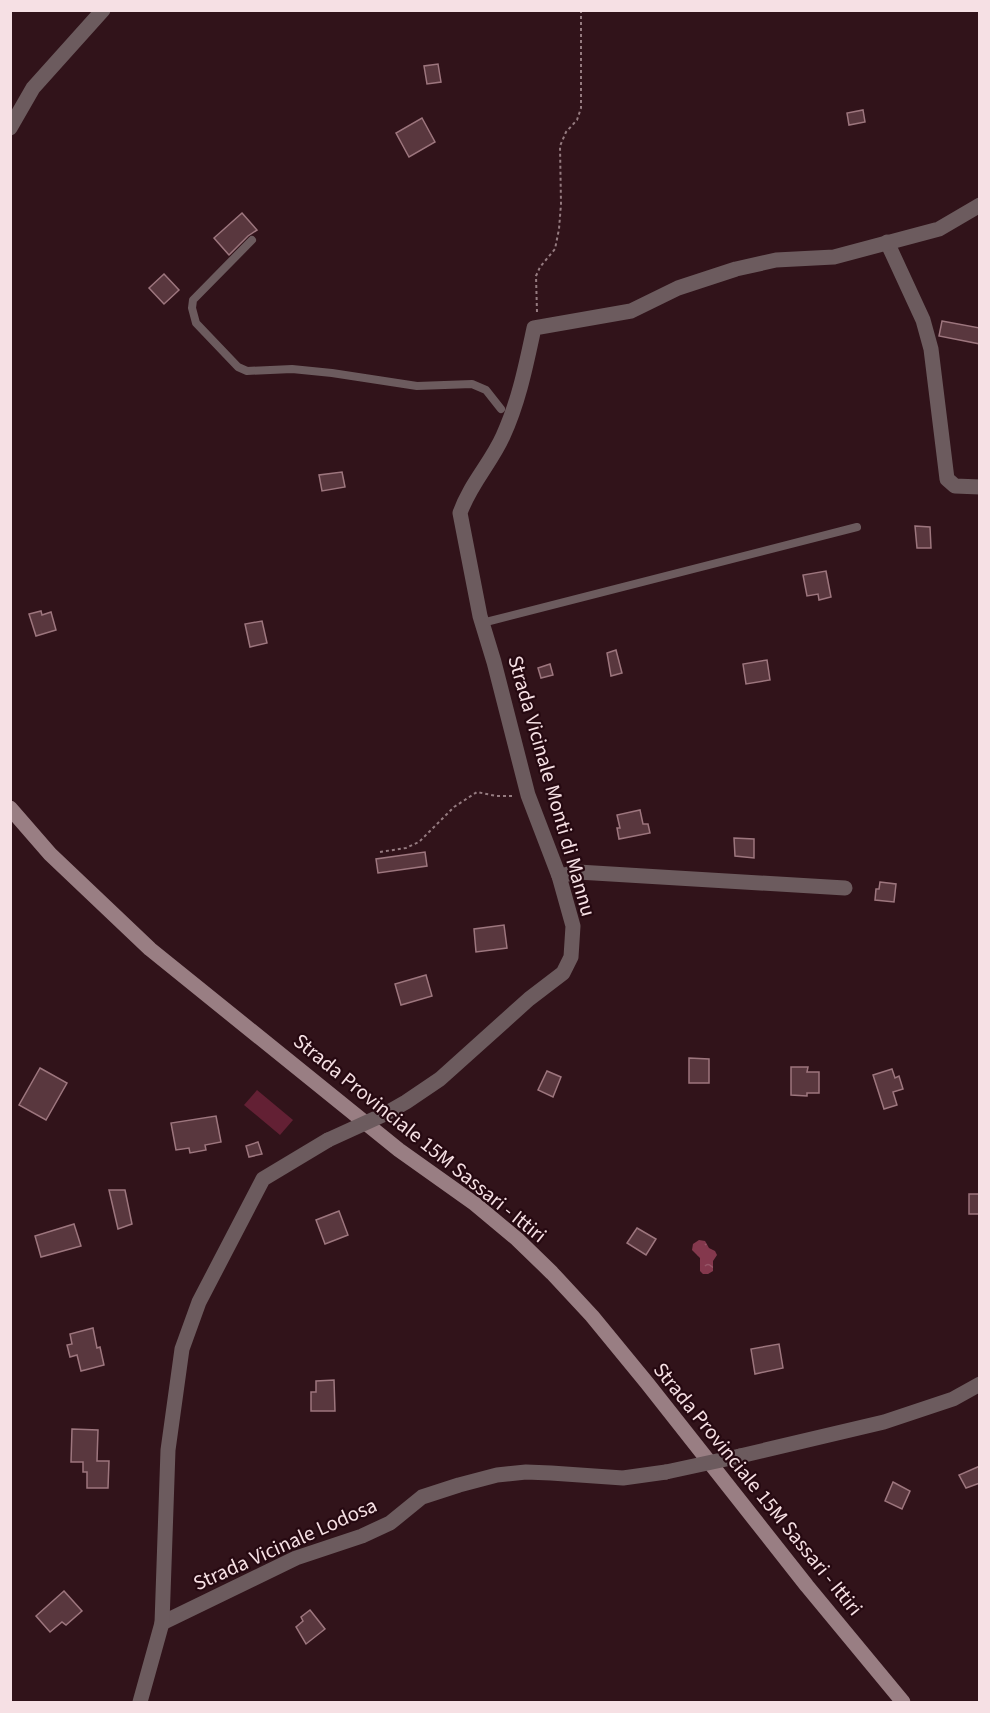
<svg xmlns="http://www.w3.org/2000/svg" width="990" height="1713" viewBox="0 0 990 1713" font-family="'Source Sans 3',sans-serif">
<defs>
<pattern id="water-ripples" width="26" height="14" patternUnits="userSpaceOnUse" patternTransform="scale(1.5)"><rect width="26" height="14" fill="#84384d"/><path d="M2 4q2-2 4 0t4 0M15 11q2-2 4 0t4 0" fill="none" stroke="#965466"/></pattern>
</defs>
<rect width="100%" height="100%" fill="#31131a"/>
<path fill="#632034" d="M257,1090L293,1120L280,1135L244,1105Z"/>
<path fill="url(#water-ripples)" d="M699,1240L705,1241L709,1248L715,1251L717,1255L713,1261V1271L708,1274H703L700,1271V1258L692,1250L693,1244Z"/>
<g fill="#59373e" stroke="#9d767e" stroke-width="1.5">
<path d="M438,64L441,82L427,84L424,66Z"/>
<path d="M863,110L865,122L849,125L847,113Z"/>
<path d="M422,118L435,142L409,157L396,133Z"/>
<path d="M242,213L257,230L248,236L229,255L214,238Z"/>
<path d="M164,274L179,290L164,304L149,288Z"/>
<path d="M942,321L980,328V344L939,336Z"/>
<path d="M342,472L345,487L322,491L319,475Z"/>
<path d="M915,526L930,527L931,548H917Z"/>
<path d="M826,571L831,597L819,600L818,594L807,596L803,575Z"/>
<path d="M41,611L42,615L51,612L56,630L36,636L29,614Z"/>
<path d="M262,621L267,643L250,647L245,624Z"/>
<path d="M616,650L622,673L611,676L607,653Z"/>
<path d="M767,660L770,680L746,684L743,664Z"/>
<path d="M550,664L553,675L541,678L538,668Z"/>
<path d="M640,810L643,824H648L650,833L619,839L617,828H620L617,815Z"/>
<path d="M734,838L754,839V858L735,856Z"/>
<path d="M425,852L427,866L378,873L376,859Z"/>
<path d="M880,882L896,884L894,902L875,900L876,889H879Z"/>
<path d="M504,925L507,948L476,952L474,929Z"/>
<path d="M426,975L432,996L401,1005L395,984Z"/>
<path d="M689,1058L709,1059V1083H689Z"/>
<path d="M791,1067H808L807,1072H819V1093H807V1096L791,1095Z"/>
<path d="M40,1068L67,1083L46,1120L19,1105Z"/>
<path d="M892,1069L895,1078L899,1076L903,1089L893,1092L897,1105L884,1109L873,1075Z"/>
<path d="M547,1071L561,1077L553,1097L538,1090Z"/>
<path d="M216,1116L221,1142L205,1145L206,1150L190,1153L189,1148L176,1150L171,1123Z"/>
<path d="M258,1142L262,1154L249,1157L246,1146Z"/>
<path d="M109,1190H125L132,1224L118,1229Z"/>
<rect x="969" y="1194" width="11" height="20"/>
<path d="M339,1211L348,1235L325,1244L316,1220Z"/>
<path d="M74,1224L81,1246L41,1257L35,1236Z"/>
<path d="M637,1228L656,1239L646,1255L627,1243Z"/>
<path d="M93,1328L97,1348L100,1347L104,1365L81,1371L77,1355L70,1357L67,1345L72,1344L70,1334Z"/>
<path d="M779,1344L783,1368L755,1374L751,1349Z"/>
<path d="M334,1380L335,1411H311V1392H316V1381Z"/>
<path d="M72,1429L98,1430L97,1461H109L108,1488H87V1472H83V1462H71Z"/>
<path d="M980,1466V1483L966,1488L959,1475Z"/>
<path d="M893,1482L910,1491L902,1509L885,1501Z"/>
<path d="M64,1591L82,1611L66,1625L62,1622L50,1632L36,1616Z"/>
<path d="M310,1610L325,1629L306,1644L296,1627L303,1621L301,1617Z"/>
</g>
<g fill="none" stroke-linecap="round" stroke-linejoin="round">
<g stroke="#957b80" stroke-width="2" stroke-dasharray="3 3" stroke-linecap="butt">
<path d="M537,312L536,276L540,267L555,249L559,229L561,204L560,146L566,132L577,120L581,108V10"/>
<path d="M380,852L406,848L419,842L454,807L477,792L496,796H513"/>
</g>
<g stroke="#6c5b5e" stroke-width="8">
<path d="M252,240L193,300L192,308L196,323L238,367L247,371L292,369L332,373L417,386L472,384L486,390L501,409"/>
<path d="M482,623L857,527"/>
</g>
<g stroke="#6c5b5e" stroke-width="15">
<path d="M10,128L33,88L103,10"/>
<path d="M887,242L923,320L931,349L947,479L955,486L980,487"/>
<path d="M559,876L578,872L845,888"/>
<path d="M385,1114L406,1102L440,1079L529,999L563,973L571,957L573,926L559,876L528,795L494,662L480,616L460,513C470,484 491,463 503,436C519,401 526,365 534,328L631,311L678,288L736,269L776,260L834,257L939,229L980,205"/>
<path d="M740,1456L884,1422L953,1399L980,1384"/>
<path d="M162,1623L296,1558L362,1536L390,1523L422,1497L459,1485L497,1475L526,1472L551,1473L623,1478L666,1472"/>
<path d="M140,1702L162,1623L168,1450L182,1349L199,1302L263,1179L328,1140"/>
</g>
<path stroke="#997e83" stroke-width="15" d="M10,808L50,854L150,949L399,1150L475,1204L517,1239L552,1273L592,1316L647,1383L807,1586L903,1702"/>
<g stroke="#6c5b5e" stroke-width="15">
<path d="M328,1140L385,1114"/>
<path d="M666,1472L740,1456"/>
</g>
</g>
<g text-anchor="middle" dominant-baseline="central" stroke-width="4.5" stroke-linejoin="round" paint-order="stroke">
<g font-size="21" fill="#f6e0e4" stroke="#260911">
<text transform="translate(552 786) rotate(74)">Strada Vicinale Monti di Mannu</text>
<text transform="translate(420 1138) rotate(39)">Strada Provinciale 15M Sassari - Ittiri</text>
<text transform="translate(758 1489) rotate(51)">Strada Provinciale 15M Sassari - Ittiri</text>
<text transform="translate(285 1544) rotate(-24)">Strada Vicinale Lodosa</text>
</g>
</g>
<rect width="990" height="1713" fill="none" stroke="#f6e0e4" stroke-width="24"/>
</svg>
